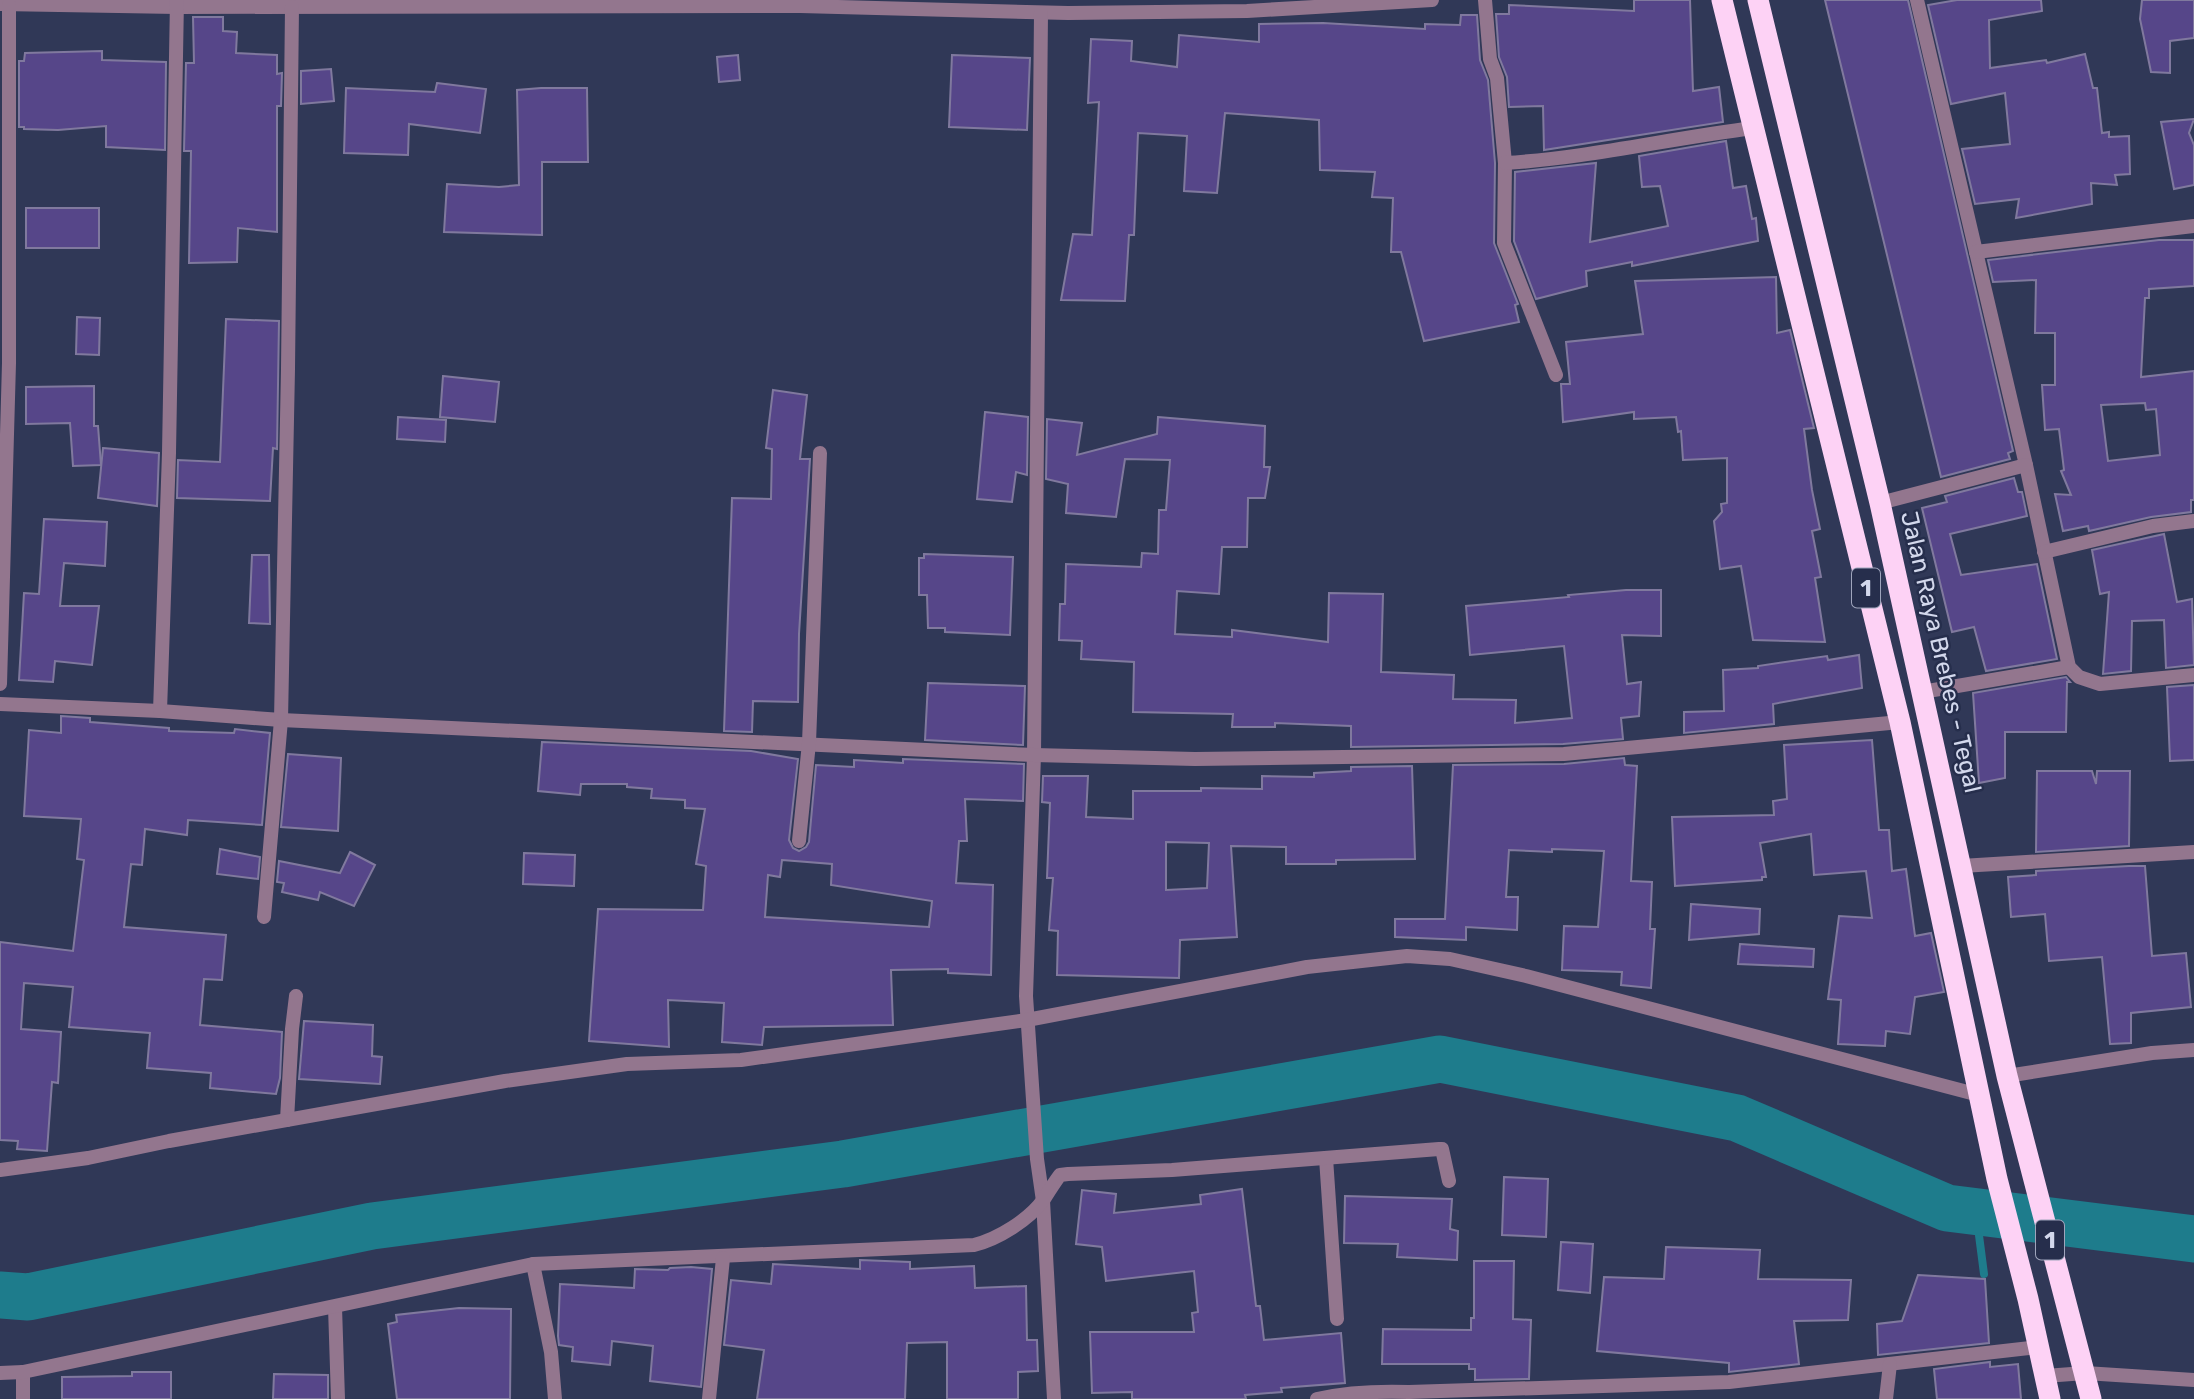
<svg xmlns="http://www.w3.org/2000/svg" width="2194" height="1399" viewBox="0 0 2194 1399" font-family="Rubik,sans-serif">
<rect width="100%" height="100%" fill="#303857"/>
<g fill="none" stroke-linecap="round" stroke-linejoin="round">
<path stroke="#1e7c8c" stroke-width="8" d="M1976,1212L1984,1274"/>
<path stroke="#1e7c8c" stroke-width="47" d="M0,1295L28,1297L372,1226L843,1164L1440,1059L1737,1118L1947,1208L2194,1239"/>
</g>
<g fill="#564689" stroke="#80799e" stroke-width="2" fill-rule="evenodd">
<path d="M1634,0H1690L1693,91L1719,87L1723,122L1544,150L1543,106L1509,107L1507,77L1499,57L1496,14H1509V5L1634,11Z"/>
<path d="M1825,0H1908L2013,451L2008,453L2010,459L1941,477Z"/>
<path d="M1957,0H2041L2042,11L1989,20L1990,68L2046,60L2047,63L2085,54L2093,88H2097L2102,133L2109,132V137L2129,136L2130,174L2115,175L2117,185L2091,183L2092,204L2016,218L2019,199L1975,204L1962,149L2010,144L2005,93L1951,104L1928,5Z"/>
<path d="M2142,0H2194V38L2170,41V73L2151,72L2140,19Z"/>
<path d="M1461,15H1477L1480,60L1488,80L1495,163L1494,243L1518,304L1515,305L1519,322L1424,341L1401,252H1391L1393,198L1372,197L1375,172L1320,170L1319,120L1225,113L1217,193L1184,191L1187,136L1138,133L1134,235H1129L1125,301L1061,300L1073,234L1092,235L1099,102L1088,103L1091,39L1132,41L1131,61L1177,67L1179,35L1259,42V24L1323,23L1425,29V24L1460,25Z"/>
<path d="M193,17H223V31L237,32L236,53L277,55V74L282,73L281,106H277V232L238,228L237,262L189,263L191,151H184L186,63H194Z"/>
<path d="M102,51V60L166,62L165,150L106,147V126L58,130L24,129V127H19V61H24L25,53Z"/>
<path d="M738,55L740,80L719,82L717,57Z"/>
<path d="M952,55L1030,58L1027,130L949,127Z"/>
<path d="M331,69L334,101L301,104V71Z"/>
<path d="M437,83L486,89L480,133L409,124L408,155L344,153L346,88L435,92Z"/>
<path d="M541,88H587L588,162H542V235L444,232L447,184L499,187L519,185L517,90Z"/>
<path d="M2194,119L2189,133L2194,145V185L2174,189L2161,122Z"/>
<path d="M1726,141L1733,188L1746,186L1752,219L1756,218L1758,241L1632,266V262L1586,271L1587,286L1536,299L1514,241L1515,172L1596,163L1590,242L1668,226L1660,186L1642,187L1639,156Z"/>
<rect x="26" y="208" width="73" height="40"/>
<path d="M2159,240H2194V286L2149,289V298H2145L2141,377L2194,371V500H2191V512L2151,517L2089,531L2088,526L2063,531L2055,494L2071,495L2061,471L2064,470L2059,429L2045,430L2042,385H2055V333H2035L2036,280L1993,282L1988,260ZM2145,403L2146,410L2156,409L2160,455L2108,461L2101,405Z"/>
<path d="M1776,277L1777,333L1790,330L1814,428L1804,429L1812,490L1820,529L1812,531L1821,577L1815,578L1825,642L1753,640L1741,566L1720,569L1714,521L1722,512L1721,504L1727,503V458L1683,460L1681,431L1678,432L1676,417L1634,419V412L1563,422L1561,384H1570L1566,342L1643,334L1635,281Z"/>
<path d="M77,317L100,318L99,355L76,354Z"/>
<path d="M226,319L279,321L277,449L273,448L270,501L177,498L178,460L220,462Z"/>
<path d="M443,376L499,382L495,422L440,417Z"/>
<path d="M94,386V426H98L101,465L73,466L70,423L26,424V387Z"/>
<path d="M773,390L807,395L800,459H810L799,634L798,702L753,701L752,732L724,731L732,498L771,499L772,449L766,448Z"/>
<path d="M985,412L1028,417L1027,475L1016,472L1012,502L977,499Z"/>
<path d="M398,417L446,420L445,442L397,439Z"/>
<path d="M1158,417L1265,426L1264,467H1270L1265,498H1248L1247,547H1222L1219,594L1177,591L1175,634L1232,637V630L1328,642L1329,593L1383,594L1381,672L1454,675L1453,699L1516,700L1515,723L1572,718L1564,646L1470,655L1466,606L1569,597L1568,595L1626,590H1661V636L1622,635L1627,684L1641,682L1639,716L1621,718L1623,739L1563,744L1351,747V726L1275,723V727H1232L1233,714L1133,712L1134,662L1081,659L1082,641L1059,640L1060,604H1065L1066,564L1141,567L1142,553L1158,554L1159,510H1166L1170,460L1125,459L1116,517L1066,513L1068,484L1046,479L1047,419L1082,423L1077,455L1157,434Z"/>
<path d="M103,448L159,453L157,506L98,498Z"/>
<path d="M2014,478L2018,492H2022L2027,516L1950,534L1961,575L2037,564L2057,659L1986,671L1974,627L1952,632L1922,508L1947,502L1945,496Z"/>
<path d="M44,519L107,522L105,566L64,563L60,606H99L92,665L55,661L53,682L19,680L24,593L39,594Z"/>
<path d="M2164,534L2177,602L2192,599L2194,665L2166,668L2164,620L2132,621L2131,671L2103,674L2109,592L2100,594L2092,550Z"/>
<path d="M924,554L1013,557L1010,635L945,632V628H928L927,595H919V558H924Z"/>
<path d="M252,555H269L270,624L249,623Z"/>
<path d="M1859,655L1862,688L1773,704L1774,724L1684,733V712L1724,711L1723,670L1758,668V666L1827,656L1828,660Z"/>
<path d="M2066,677L2070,682H2067L2066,732H2005V778L1979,783L1973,693Z"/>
<path d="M928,683L1025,686L1023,745L925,740Z"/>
<path d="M2194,685V760L2170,761L2167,687Z"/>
<path d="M61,716L90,718V722L169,728V731L234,733L235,729L270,733L262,825L188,820L187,835L145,829L142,865L131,864L124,927L226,935L222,980L204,979L200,1025L282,1032L280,1078L276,1094L210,1088L211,1073L147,1068L150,1033L69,1027L73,987L24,983L21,1029L61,1032L58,1083L52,1082L47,1151L17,1149L18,1141L0,1140V942L73,951L84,860L77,859L81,819L24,816L29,730L61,733Z"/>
<path d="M1872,740L1879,830H1889L1892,871L1906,869L1915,936L1931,933L1944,992L1915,997L1910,1034L1886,1031L1885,1046L1838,1044L1841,1000L1828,999L1839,916L1872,918L1866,871L1814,875L1811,834L1760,843L1766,877H1762V880L1675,886L1672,817L1774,815L1773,801L1787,799L1784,745Z"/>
<path d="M542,742L751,751L798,759L789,840L793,848L799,851L806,847L809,842L816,765L854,767V760L903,763V759L1024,764L1023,801L965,799L967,841H959L956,883L993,885L991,975L948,973V969L891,970L893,1025L764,1027L762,1045L722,1042L724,1003L668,1000L669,1047L589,1041L598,909L703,910L706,866L696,864L705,809L685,808V800L651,798L652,789L627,787V784H581L580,795L538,791ZM782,860L832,864L831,885L932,901L929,927L765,917L768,875L780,877Z"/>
<path d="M288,754L341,758L338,831L281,827Z"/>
<path d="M1624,758L1625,765L1637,766L1631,881L1652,882L1650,929H1655L1651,988L1621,985L1622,972L1562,970L1564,926L1598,927L1604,851L1552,849V852L1509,850L1506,897H1518L1517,930L1466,927V940L1395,937V919H1445L1453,765L1564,764Z"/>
<path d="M1412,766L1415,859L1336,860V864H1286V847L1231,846L1237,937L1180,940L1179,978L1057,975L1058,931L1049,930L1053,878H1047L1050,803L1042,802L1043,776H1088L1086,817L1133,819V791H1201V788L1262,789V776L1314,777V773L1351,771V767ZM1166,842L1209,843L1207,888L1166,890Z"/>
<path d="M2037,771H2092L2096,784L2097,771H2130L2129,846L2036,852Z"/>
<path d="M220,849L260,857L258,879L217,874Z"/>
<path d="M350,852L375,865L354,906L320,892L318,900L282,892L284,883L277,882L279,861L340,873Z"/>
<path d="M524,853L575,855L574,886L523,884Z"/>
<path d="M2129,866H2145L2152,956L2186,953L2191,1007L2131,1013V1043L2110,1044L2102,957L2049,961L2045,914L2011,917L2008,877L2036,875V871Z"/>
<path d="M1691,904L1760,909L1759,934L1689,940Z"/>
<path d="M1740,944L1814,949L1813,967L1738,964Z"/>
<path d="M304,1021L373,1025L372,1056L382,1057L380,1084L299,1079Z"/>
<path d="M1504,1177L1548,1179L1546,1237L1502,1235Z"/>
<path d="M1242,1189L1256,1306H1260L1264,1340L1341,1333L1345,1383L1281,1388L1282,1392L1245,1395L1246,1399H1132V1392L1092,1393L1090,1332H1194L1192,1313L1198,1312L1194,1271L1106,1281L1102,1247L1076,1244L1082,1190L1116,1194L1114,1213L1201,1204L1200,1195Z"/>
<path d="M1345,1196L1452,1199L1450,1229L1458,1231L1457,1260L1397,1257L1398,1244L1344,1243Z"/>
<path d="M1561,1242L1593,1244L1590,1293L1558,1290Z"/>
<path d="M1666,1247L1760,1250L1758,1279L1851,1280L1848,1320L1794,1321L1799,1364L1729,1372V1363L1597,1351L1604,1277L1664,1279Z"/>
<path d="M860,1260L910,1262V1269L974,1266L975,1288L1026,1286L1027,1340H1037L1038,1371L1018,1372V1399H947V1342L907,1343L905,1399H757L764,1350L724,1345L731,1280L771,1284L773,1264L860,1269Z"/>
<path d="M1474,1261H1514L1513,1319L1531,1320L1529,1379L1475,1380V1369H1469V1364H1382L1383,1329L1471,1330V1318H1474Z"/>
<path d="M691,1267L712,1269L701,1387L650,1381L653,1346L612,1341L610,1365L572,1361L573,1347L559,1345L558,1336L560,1284L634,1288L635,1269L668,1270L670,1268Z"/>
<path d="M1918,1275L1985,1279L1989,1343L1878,1355L1877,1324L1902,1321Z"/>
<path d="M459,1308L511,1309L510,1399H397L388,1324L397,1322L396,1315Z"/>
<path d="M1990,1362V1367L2018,1364L2021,1399H1937L1934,1369Z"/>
<path d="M132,1372H171V1399H62V1377L132,1376Z"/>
<path d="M274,1374L328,1375V1399H273Z"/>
</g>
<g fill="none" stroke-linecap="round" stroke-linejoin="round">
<path stroke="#93768e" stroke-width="14" d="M2045,1376L2085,1373L2194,1380"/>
<g stroke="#93768e" stroke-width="14">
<path d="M1485,0L1490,59L1497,78L1505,163L1504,243L1556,375"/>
<path d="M1917,0L2026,465L2069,667L2079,677L2100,684L2194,675"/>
<path d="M0,4L177,7L800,6L1068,13L1247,11L1432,0"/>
<path d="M1041,13L1034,755L1026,996L1037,1159L1043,1201L1054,1399"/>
<path d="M1505,163C1589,158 1671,138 1754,128"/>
<path d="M1976,252L2194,226"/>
<path d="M1880,503L2026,465"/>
<path d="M2044,552L2153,526L2194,521"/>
<path d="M0,684L9,363V5"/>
<path d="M1922,692L2069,667"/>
<path d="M0,704L160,711L281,720L1034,755L1195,759L1564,754L1900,722"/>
<path d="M160,711L169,453L177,0"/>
<path d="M799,841L809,743L820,453"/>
<path d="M1961,866L2194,852"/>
<path d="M264,917L281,720L288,369L292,7"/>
<path d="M2007,1076L2152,1053L2194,1050"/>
<path d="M287,1120L292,1029L296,996"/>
<path d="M1326,1158L1337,1319"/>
<path d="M0,1170L88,1158L169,1141L505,1081L627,1064L741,1060L1027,1020L1307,967L1407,956L1450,959L1526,976L1979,1095"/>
<path d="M533,1264L551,1352L555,1399"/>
<path d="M335,1307L338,1399"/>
<path d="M23,1372V1399"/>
<path d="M0,1373L23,1372L533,1264L974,1245C998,1239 1029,1220 1044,1199C1049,1191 1054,1183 1060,1175L1068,1174L1172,1170L1439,1149H1442L1449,1181"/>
<path d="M709,1399L723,1258"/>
<path d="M1317,1399C1348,1392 1378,1391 1409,1392L1729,1382L2038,1347"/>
<path d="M1886,1399L1890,1364"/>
</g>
<g stroke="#fdd2f5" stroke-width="21">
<path d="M1722,0L1900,722L1997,1179L2028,1299L2050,1399"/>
<path d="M1758,0L1880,503L2007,1076L2091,1399"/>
</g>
</g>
<g text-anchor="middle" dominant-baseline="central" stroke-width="5" stroke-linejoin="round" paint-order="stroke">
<g fill="#262e4c" stroke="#9fa5bc" stroke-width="2">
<rect x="1852" y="568.5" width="28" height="39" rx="5"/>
<rect x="2036" y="1220.5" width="28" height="39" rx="5"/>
</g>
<g font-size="23" font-weight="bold" fill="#d3d8ec">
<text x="1866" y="588">1</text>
<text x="2050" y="1240">1</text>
</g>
<g font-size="24" fill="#d3d8ec" stroke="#262e4c">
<text transform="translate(1941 652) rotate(77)">Jalan Raya Brebes - Tegal</text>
</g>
</g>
</svg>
